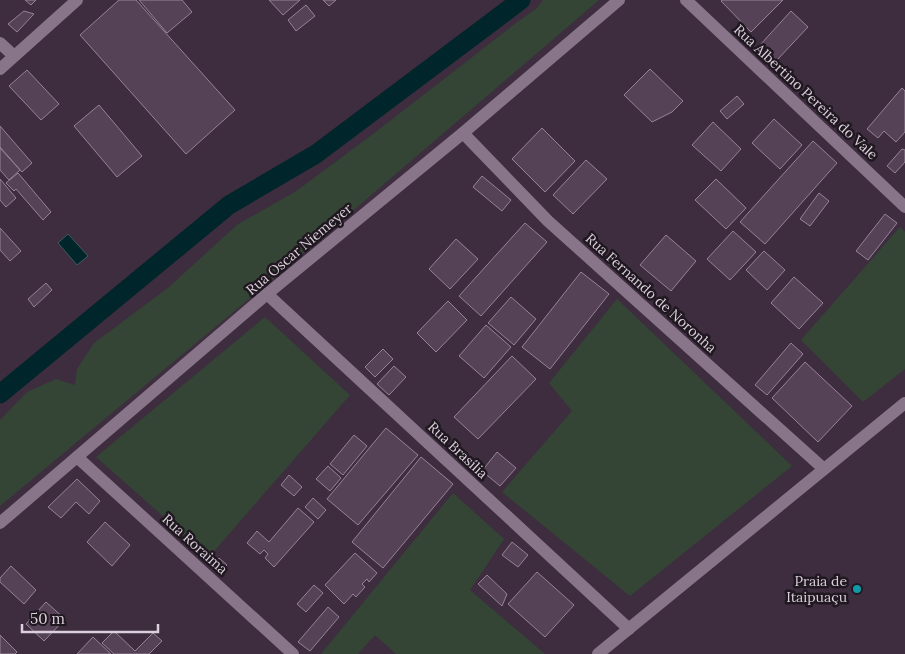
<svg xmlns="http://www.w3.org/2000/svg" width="905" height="654" viewBox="0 0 905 654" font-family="Lora,serif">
<rect width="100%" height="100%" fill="#3d2d3f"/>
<g fill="#354535">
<path d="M543,0H599L266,285L0,506V420L27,392L56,379L75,385L77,369L94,343L169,287L238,224L295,192L377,131L516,23L537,8Z"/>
<path d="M900,227L905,232V369L863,402L801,340Z"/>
<path d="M617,299L792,466L630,596L502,492L572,411L549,383Z"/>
<path d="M265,317L350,395L209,557L96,457Z"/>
<path d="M453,493L504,539L470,590L545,654H396L375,635L358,654H321Z"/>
</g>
<path fill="#00252b" stroke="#425860" d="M68,234L88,256L77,265L58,243Z"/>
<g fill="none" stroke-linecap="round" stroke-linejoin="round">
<path stroke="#00252b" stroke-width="19" d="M0,394L229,205L316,154L521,0"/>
</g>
<g fill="#554257" stroke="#978398">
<path d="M25,0H36L31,5Z"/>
<path d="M119,0H136L235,110L186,154L80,35Z"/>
<path d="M139,0H182L192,12L167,33Z"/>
<path d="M269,0H300L283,15Z"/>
<path d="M323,0H336L329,6Z"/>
<path d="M722,0H783L751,32L721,1Z"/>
<path d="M306,5L315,16L296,31L288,20Z"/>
<path d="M24,11L34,14L17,32L8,24Z"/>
<path d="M791,11L808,27L777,60L760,45Z"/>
<path d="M650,69L683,101L672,112L652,122L624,95Z"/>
<path d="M27,70L59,104L41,120L9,86Z"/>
<path d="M902,88L905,91V132L896,142L884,131L878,138L867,129Z"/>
<path d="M737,96L744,104L727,119L720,111Z"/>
<path d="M99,105L142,156L117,177L74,126Z"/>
<path d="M774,119L802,145L780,169L752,143Z"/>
<path d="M713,122L741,149L721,171L692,145Z"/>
<path d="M0,126L32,163L22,172L0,147Z"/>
<path d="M542,128L575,161L545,192L512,159Z"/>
<path d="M813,141L837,163L765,244L740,222Z"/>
<path d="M0,148L20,170L9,180L0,170Z"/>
<path d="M902,149L905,150V162L895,173L887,166Z"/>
<path d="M586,160L607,179L573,214L553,195Z"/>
<path d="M18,173L51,212L43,220L16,189L14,191L6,183Z"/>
<path d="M482,176L511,200L502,211L473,187Z"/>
<path d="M0,179L16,198L6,207L0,200Z"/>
<path d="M716,179L746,208L726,229L695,200Z"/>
<path d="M819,193L829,201L810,226L800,219Z"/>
<path d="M885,214L897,223L868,260L856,251Z"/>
<path d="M525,223L547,242L481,316L459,296Z"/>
<path d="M0,228L21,251L10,261L0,250Z"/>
<path d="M733,231L756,252L730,280L707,259Z"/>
<path d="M666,235L696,261L671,291L640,265Z"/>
<path d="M456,239L478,259L450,289L429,269Z"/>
<path d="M764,251L785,270L767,290L746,270Z"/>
<path d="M581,272L609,294L550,369L522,347Z"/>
<path d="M794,277L823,303L799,329L771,303Z"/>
<path d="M46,283L52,290L34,307L28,299Z"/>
<path d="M511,297L536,319L514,345L488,323Z"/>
<path d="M448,301L467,320L436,352L417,333Z"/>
<path d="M486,325L511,347L484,378L459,356Z"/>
<path d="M791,343L803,354L767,395L755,385Z"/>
<path d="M383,349L393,359L375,377L365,367Z"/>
<path d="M512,356L536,379L478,439L454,417Z"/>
<path d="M805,362L852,406L818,442L772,398Z"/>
<path d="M394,366L406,377L389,395L377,384Z"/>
<path d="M386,428L418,455L358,525L327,499Z"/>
<path d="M354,435L367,446L343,475L330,464Z"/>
<path d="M497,452L516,468L500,486L482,471Z"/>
<path d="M421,457L453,484L383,568L352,542Z"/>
<path d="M328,466L341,478L330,491L316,479Z"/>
<path d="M289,475L302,487L294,496L281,485Z"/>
<path d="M77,479L100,501L89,514L76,502L61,518L48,507Z"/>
<path d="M313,498L326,510L318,519L305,507Z"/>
<path d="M298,508L314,522L274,567L265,558L268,554L264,550L260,554L247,543L257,531L269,542Z"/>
<path d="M105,522L130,545L112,566L87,542Z"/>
<path d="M512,542L528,555L518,567L502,555Z"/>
<path d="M355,553L377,573L369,582L367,579L362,584L365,587L356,597L353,594L344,604L325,585Z"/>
<path d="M219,558L227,565L222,570L215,563Z"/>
<path d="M11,566L36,590L24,604L0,582V578Z"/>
<path d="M537,572L574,605L545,637L508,604Z"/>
<path d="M487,575L507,594L502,606L478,584Z"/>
<path d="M314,585L323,593L306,612L297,604Z"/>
<path d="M46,602L65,619L44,641L26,624Z"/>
<path d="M328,607L339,617L310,651L298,642Z"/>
<path d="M114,631L135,651L153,633L162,641L149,654H114L102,643Z"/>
<path d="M0,635L17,652L15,654H0Z"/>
<path d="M93,637L111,654H77Z"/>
</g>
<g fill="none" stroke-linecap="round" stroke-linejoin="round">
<g stroke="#887589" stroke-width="12">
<path d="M686,0L905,207"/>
<path d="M0,43L14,56"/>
<path d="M0,69L77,0"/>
<path d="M463,133L548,221L824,469"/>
<path d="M267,294L629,629"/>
<path d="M77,457L293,654"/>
</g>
<g stroke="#887589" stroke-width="12">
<path d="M0,523L267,294L463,133L619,0"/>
<path d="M598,654L905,403"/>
</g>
</g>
<circle fill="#0f9aa8" stroke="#201820" stroke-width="2" cx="857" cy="589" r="5"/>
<g text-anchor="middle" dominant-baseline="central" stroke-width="5" stroke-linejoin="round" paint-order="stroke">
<g font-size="14" fill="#dbd0dc" stroke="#201820">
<text transform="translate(806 92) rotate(43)">Rua Albertino Pereira do Vale</text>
<text transform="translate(299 249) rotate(-40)">Rua Oscar Niemeyer</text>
<text transform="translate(651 293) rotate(42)">Rua Fernando de Noronha</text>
<text transform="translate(458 450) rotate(43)">Rua Brasília</text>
<text transform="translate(195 544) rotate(42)">Rua Roraima</text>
</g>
<g font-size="14" fill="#dbd0dc" stroke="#201820" text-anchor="end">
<text x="847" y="581">Praia de<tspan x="847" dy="16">Itaipuaçu</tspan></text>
</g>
</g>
<path d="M22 624v8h136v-8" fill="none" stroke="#dbd0dc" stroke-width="2.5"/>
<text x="30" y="624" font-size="15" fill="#dbd0dc" stroke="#201820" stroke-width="4" paint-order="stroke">50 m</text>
</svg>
